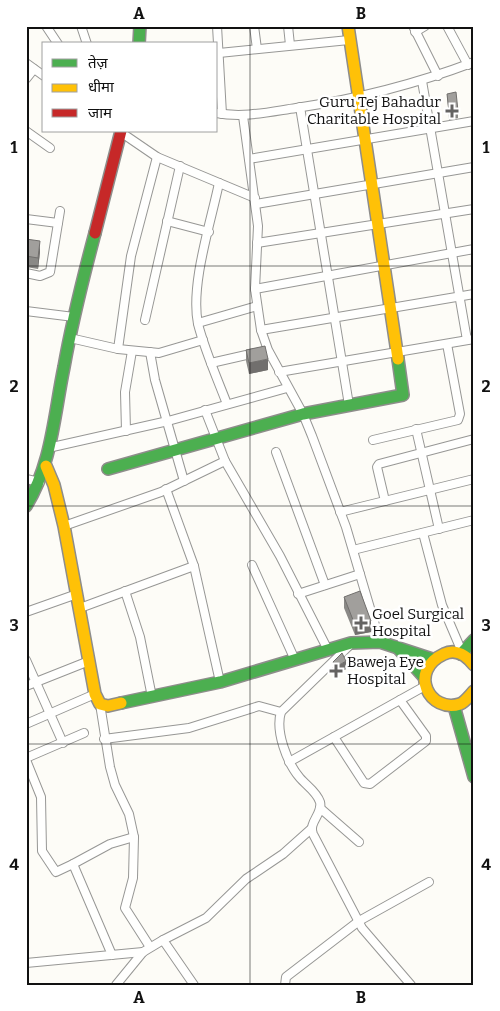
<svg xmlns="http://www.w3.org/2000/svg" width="500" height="1011" viewBox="0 0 500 1011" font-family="Bitter,'Noto Sans Devanagari',serif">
<rect width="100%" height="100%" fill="#fdfcf7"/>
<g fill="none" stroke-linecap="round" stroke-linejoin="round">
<defs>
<g id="street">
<path d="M46,26L58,44"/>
<path d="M81,26L87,44"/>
<path d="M217,26L222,114"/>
<path d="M254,26L257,49"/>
<path d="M288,26L290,45"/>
<path d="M413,26L438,76"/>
<path d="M447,26L468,65"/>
<path d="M415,32L425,26"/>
<path d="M219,53L349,40"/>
<path d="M26,63L44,76"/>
<path d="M26,79L34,69"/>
<path d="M422,81L467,340"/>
<path d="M300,107L349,405"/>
<path d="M216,113C244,118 269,112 296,108C357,99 416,84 474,62"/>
<path d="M243,116L258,226L255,289L261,330L268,350L303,414L312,436L346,527L380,642"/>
<path d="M26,131L50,148"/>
<path d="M119,131L157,157L255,198"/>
<path d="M249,159L474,121"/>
<path d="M219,183C211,222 190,285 198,324C205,351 217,378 227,404"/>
<path d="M256,204L474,167"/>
<path d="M26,219L58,223"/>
<path d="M167,221L209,232"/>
<path d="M257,243L474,209"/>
<path d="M26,273L40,276L50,272L60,211"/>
<path d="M255,289L474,249"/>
<path d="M26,311L74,317"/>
<path d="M145,320L180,166"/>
<path d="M198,323L257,306"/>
<path d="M261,330L474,294"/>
<path d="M70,338L118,349L159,353L203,340"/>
<path d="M118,349L131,256L157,157"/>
<path d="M150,352L155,380L184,481"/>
<path d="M211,363L255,353"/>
<path d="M279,372L474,339"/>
<path d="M205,410L225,461L280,556L328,650"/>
<path d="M416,429L439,529"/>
<path d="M126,431L125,392L132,351"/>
<path d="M373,440L458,420L460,414L447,344"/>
<path d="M48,448L168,421L287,388"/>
<path d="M276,452L325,585"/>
<path d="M26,479L40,482"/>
<path d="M166,489L194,566L220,682"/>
<path d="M385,501L377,467L379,464L474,439"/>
<path d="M340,512L474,479"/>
<path d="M64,526L161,492L225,461"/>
<path d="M423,533L442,605L462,652"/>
<path d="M353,550L474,520"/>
<path d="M252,565L295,660"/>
<path d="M125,591L140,637L152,697"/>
<path d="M298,594L360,574"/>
<path d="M80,608L194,566"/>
<path d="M26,612L77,594"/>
<path d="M349,646L281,712C275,731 287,763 300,778C306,785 317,792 320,802C323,814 308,822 313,834L362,928L411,985"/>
<path d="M26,660L63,743"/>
<path d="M26,686L89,661"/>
<path d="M100,704L110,767L115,785L129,814L134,837L133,878L125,908L150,947"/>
<path d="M26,724L95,694"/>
<path d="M334,737L364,783L370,784L426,741V736L400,700"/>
<path d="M104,739L189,728L259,706L281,712"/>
<path d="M26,758L84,733"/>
<path d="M26,760L41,797L42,851L56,872L73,864L112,955"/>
<path d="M289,762L425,686"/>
<path d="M320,808L359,842"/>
<path d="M73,864L110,844L134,837"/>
<path d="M163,940L206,918L246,879L283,854L311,829"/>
<path d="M26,963L143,952"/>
<path d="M116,985L143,952L163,940L194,985"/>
<path d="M285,985L286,977L359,921L429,882"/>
</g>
<g id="fast">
<path d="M139,44L140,26"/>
<path d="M108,469L303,414L403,395L398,359"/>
<path d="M26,506C52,464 54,415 64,367C72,322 83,278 95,233"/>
<path d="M397,647L424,677"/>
<path d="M461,654L474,640"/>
<path d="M121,703L220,682L351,643L380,642L432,659"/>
<path d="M454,706L474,777"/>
</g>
<g id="slow">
<path d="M348,26L398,359"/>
<path d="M46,466L54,485L64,526L95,694L100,704L108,706L121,703"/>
<path d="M474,665C467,656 456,648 444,654C407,671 430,714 460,704C465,702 470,695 474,691"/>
</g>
<path id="jam" d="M95,233L121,131"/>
</defs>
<use href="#street" stroke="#979795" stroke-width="10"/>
<use href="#fast" stroke="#8e8d8b" stroke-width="14"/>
<use href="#slow" stroke="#8e8d8b" stroke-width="14"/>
<use href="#jam" stroke="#8e8d8b" stroke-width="14"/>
<use href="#street" stroke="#fffffe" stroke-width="8"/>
<use href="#fast" stroke="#4caf50" stroke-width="11"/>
<use href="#slow" stroke="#ffc107" stroke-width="11"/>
<use href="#jam" stroke="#c62828" stroke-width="11"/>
</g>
<g fill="#8a8986">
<path d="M447,94L458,111V118L449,120Z"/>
<path d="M26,239L40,252L38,269L26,267Z"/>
<path d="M246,350L268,370L249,374L246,361Z"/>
<path d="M344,597L371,632L355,635L344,608Z"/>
<path d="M333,662L346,669L336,674L333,669Z"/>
</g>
<g fill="#716f6d">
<path d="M40,241V252L38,269V258Z"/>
<path d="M268,359V370L249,374V363Z"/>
<path d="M371,621V632L355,635V625Z"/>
<path d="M346,661V669L336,674V667Z"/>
</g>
<g fill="#a19f9c" stroke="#716f6d">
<path d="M456,92L458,111L449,112L447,94Z"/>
<path d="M26,239L40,241L38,258L26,256Z"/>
<path d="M265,346L268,359L249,363L246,350Z"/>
<path d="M360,591L371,621L355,625L344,597Z"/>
<path d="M342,653L346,661L336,667L333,662Z"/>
</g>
<path fill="none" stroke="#111" stroke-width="1" stroke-opacity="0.55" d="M250,26V985M26,266H474M26,506H474M26,744H474"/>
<g fill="#646362" stroke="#fff" stroke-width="2">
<path d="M449.5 103.5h5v5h5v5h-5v5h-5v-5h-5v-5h5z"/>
<path d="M358.5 615.5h5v5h5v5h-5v5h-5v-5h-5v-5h5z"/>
<path d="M333.5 663.5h5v5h5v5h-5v5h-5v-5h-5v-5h5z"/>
</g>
<g text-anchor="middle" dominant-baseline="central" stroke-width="5" stroke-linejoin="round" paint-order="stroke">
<g font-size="15" fill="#111" stroke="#fff" text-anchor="start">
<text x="441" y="102" text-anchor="end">Guru Tej Bahadur<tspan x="441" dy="17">Charitable Hospital</tspan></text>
<text x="372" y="614">Goel Surgical<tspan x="372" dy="17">Hospital</tspan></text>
<text x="347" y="662">Baweja Eye<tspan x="347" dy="17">Hospital</tspan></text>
</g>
</g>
<rect width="500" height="1011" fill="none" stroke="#ffffff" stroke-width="55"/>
<rect x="42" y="42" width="175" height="90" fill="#ffffff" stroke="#a0a0a0"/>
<rect x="52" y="59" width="25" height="8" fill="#4caf50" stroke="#a0a0a0"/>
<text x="88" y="68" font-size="15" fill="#111111">तेज़</text>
<rect x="52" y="84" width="25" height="8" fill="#ffc107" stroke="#a0a0a0"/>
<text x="88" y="92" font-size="15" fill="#111111">धीमा</text>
<rect x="52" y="109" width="25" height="8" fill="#c62828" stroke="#a0a0a0"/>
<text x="88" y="118" font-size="15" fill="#111111">जाम</text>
<rect x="28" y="28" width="444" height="956" fill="none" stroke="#111" stroke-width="2"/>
<g font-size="16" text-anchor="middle" font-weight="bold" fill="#111">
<text x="139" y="19">A</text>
<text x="361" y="19">B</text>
<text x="14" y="153">1</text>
<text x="486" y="153">1</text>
<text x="14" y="392">2</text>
<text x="486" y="392">2</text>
<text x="14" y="631">3</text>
<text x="486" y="631">3</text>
<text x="14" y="870">4</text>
<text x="486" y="870">4</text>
<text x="139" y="1003">A</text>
<text x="361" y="1003">B</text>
</g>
</svg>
